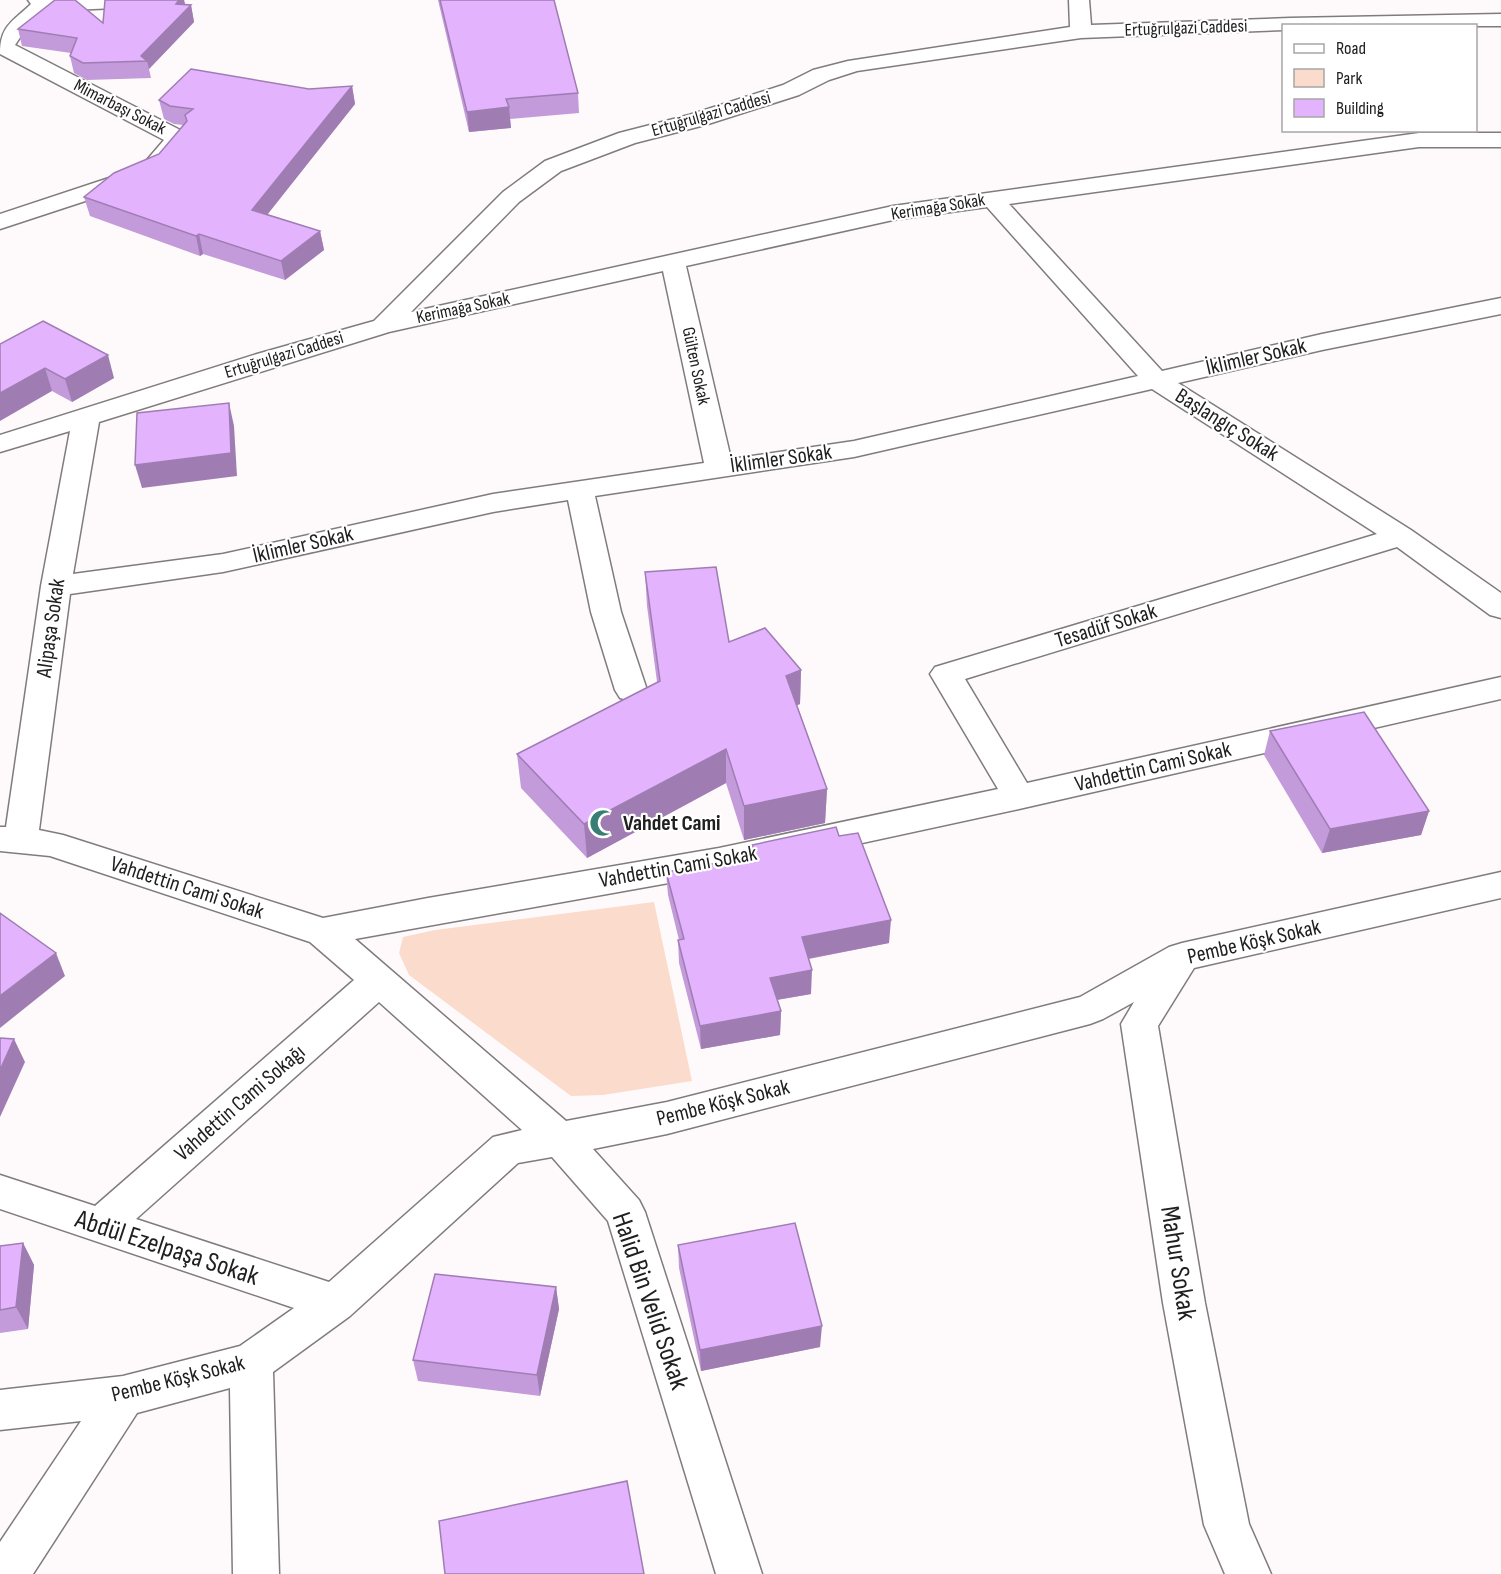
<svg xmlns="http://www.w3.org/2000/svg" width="1501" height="1574" viewBox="0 0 1501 1574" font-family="'Sofia Sans Condensed',sans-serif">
<rect width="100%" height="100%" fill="#fefafc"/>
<path fill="#fadbcc" d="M654,902L692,1081L603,1095L571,1096L409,975L399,953L403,937L435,930Z"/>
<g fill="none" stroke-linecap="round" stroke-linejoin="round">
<defs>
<g id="minor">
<path d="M28,0H173L170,4L163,6L47,11L23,33L15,45L186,133L189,138L162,171L134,185L0,229V214L118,175L146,161L164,140L0,54C0,26 12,22 31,4Z"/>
<path d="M1069,0H1089L1091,25L1290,18L1501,14V26H1284V30L1081,38L857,71L829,80L799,95L705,125L635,143L561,171L519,202L411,312L893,206L1419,133H1501V147H1419L1009,204L1162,371L1322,334L1501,298V314L1322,350L1178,383L1411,530L1501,593V618L1490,615L1397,547L965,679L1027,783L1501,677V699L1019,809L719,874L355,939L566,1121L667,1102L1080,997L1169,947L1182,943L1501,872V898L1194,968L1158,1026L1205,1303L1249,1524L1271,1574H1225L1204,1525L1163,1303L1121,1024L1134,1002L1103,1019L1090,1024L667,1134L593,1149L639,1200L645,1212L762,1574H716L608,1221L552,1157L518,1163L350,1316L273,1372L279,1574H233L230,1388L137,1413L33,1574H0V1542L81,1421L0,1430V1390L123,1376L240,1346L294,1308L0,1209V1175L95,1206L354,980L310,942L50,856L0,851V827H6L41,586L70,431L0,452V435L257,354L374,321L503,192L545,161L619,133L689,115L783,85L813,70L848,61L1070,27ZM987,207L1138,376L854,441L731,459L686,266L893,220ZM663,271L704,463L493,494L223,554L73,574L99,422L389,332ZM1152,389L1377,534L935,667L930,674L998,789L719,848L428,898L323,918L63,835L39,830L70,594L223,572L493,512L568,500L591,612L615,690L620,698L631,701L642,698L647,690L621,612L595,496L854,457ZM379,1002L522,1130L493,1137L329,1282L136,1219Z"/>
</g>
</defs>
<use href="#minor" stroke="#807c7e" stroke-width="3"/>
<use href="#minor" fill="#fff" fill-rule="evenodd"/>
</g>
<g fill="#c39ada">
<path d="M105,0H184L185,4L191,5L194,22L149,69L151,78L87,80L74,73L70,56L71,53L22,46L18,29L103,23Z"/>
<path d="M438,0H554L578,93L579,113L510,119L511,128L469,132Z"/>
<path d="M352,86L355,104L267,214L320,231L324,250L285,280L203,254L200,256L90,216L84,197L159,154L183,125L174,124L164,119L159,100Z"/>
<path d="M0,344L114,378L72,402L52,391Z"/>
<path d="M645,572L729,642L801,670L800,704L797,705L827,789L825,823L744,840L726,783L587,858L521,788L517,754L657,682L647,606Z"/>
<path d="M1270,731L1429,811L1421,835L1322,853L1264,755Z"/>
<path d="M839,836L889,943L809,959L811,994L777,1000L781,1011L780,1035L701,1049L679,963L678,940H679L668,895L666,872L752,857V845Z"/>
<path d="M23,1243L34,1265L28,1329L0,1333V1246Z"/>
<path d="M678,1245L820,1347L701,1371L679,1268Z"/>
<path d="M556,1287L559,1309L540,1396L418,1381L413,1360Z"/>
</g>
<g fill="#9f7db2">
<path d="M179,0H184L186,10L191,5L194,22L149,69L147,61L141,56L176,4Z"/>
<path d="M352,86L355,104L256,229L252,210Z"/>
<path d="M509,107L511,128L469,132L467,112Z"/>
<path d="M320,231L324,250L285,280L281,261Z"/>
<path d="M199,234L203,254L200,256L196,236Z"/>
<path d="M108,355L114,378L72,402L65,379Z"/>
<path d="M45,368L52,391L0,421V393Z"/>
<path d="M229,403L234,426L237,476L142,488L135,465Z"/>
<path d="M801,670L800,704L786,710V676Z"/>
<path d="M726,749V783L587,858L584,824Z"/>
<path d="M827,789L825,823L744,840V806Z"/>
<path d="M1429,811L1421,835L1322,853L1330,829Z"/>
<path d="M891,920L889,943L801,960L802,937Z"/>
<path d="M56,953L65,976L0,1028V996Z"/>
<path d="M812,970L811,994L770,1001V978Z"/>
<path d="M781,1011L780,1035L701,1049L700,1026Z"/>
<path d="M14,1039L25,1062L0,1117V1070Z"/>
<path d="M23,1243L34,1265L28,1329L16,1307Z"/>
<path d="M556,1287L559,1309L540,1396L537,1375Z"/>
<path d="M822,1326L820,1347L701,1371L700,1350Z"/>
</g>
<g fill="#e3b3fe" stroke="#9f7db2" stroke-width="1.5">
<path d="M55,0H75L103,23L105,0H179L176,4L191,5L141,56L147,61L83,63L70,56L77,38L18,29Z"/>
<path d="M440,0H554L578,93L506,99L509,107L467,112Z"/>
<path d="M191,69L309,89L352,86L252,210L320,231L281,261L199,234L196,236L84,197L114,173L159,154L187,121L185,115L193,109L170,106L159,100Z"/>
<path d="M43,321L108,355L65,379L45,368L0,393V344Z"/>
<path d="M229,403L231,453L135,465L137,413Z"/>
<path d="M716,567L729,642L765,628L801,670L786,676L827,789L744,806L726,749L584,824L517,754L660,681L645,572Z"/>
<path d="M1364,712L1429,811L1330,829L1270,731Z"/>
<path d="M836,827L839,836L858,833L891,920L802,937L812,970L770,978L781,1011L700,1026L678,940L684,939L666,872L756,856L752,845Z"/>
<path d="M0,913L56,953L0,996Z"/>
<path d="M0,1038L14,1039L0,1070Z"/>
<path d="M795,1223L822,1326L700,1350L678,1245Z"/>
<path d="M23,1243L16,1307L0,1310V1246Z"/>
<path d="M435,1274L556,1287L537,1375L413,1360Z"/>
<path d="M627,1481L644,1574H445L439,1521Z"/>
</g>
<defs>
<symbol id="mosque-bare" viewBox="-9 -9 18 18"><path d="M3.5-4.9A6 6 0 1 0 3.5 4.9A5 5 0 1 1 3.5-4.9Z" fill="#387e77" stroke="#fff" stroke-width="2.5" paint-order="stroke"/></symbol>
</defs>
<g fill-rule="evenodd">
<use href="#mosque-bare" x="584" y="804" width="38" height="38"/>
</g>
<g text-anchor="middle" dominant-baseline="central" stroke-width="4.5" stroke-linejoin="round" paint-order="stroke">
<g font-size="18" fill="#212020" stroke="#fff">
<text transform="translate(1186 28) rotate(-2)">Ertuğrulgazi Caddesi</text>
<text transform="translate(120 107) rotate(27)">Mimarbaşı Sokak</text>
<text transform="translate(711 114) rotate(-16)">Ertuğrulgazi Caddesi</text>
<text transform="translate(938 207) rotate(-9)">Kerimağa Sokak</text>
<text transform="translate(463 308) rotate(-12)">Kerimağa Sokak</text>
<text transform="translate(284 355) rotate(-17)">Ertuğrulgazi Caddesi</text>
<text transform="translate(696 366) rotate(78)">Gülten Sokak</text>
</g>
<g font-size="22" fill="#212020" stroke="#fff">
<text transform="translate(1256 357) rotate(-13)">İklimler Sokak</text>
<text transform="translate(1227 425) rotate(32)">Başlangıç Sokak</text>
<text transform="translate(781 459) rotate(-8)">İklimler Sokak</text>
<text transform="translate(303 545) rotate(-13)">İklimler Sokak</text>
<text transform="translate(1106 626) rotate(-17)">Tesadüf Sokak</text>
<text transform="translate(51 628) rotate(-82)">Alipaşa Sokak</text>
<text transform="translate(1153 767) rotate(-13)">Vahdettin Cami Sokak</text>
<text transform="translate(678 867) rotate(-10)">Vahdettin Cami Sokak</text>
<text transform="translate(187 888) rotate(18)">Vahdettin Cami Sokak</text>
<text transform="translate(1254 942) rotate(-13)">Pembe Köşk Sokak</text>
<text transform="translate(240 1103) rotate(-41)">Vahdettin Cami Sokağı</text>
<text transform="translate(723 1103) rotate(-14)">Pembe Köşk Sokak</text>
<text transform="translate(178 1379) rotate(-14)">Pembe Köşk Sokak</text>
</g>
<g font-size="22" font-weight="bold" fill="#212020" stroke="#fff" text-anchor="start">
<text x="623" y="823">Vahdet Cami</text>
</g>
<g font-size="27" fill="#212020" stroke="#fff">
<text transform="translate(167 1248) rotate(18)">Abdül Ezelpaşa Sokak</text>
<text transform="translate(1178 1263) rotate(81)">Mahur Sokak</text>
<text transform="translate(650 1301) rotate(71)">Halid Bin Velid Sokak</text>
</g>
</g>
<rect x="1282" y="24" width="195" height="108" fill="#ffffff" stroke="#a6a6a6" stroke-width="1.5"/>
<rect x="1294" y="44" width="30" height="9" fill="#ffffff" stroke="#a6a6a6" stroke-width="1.5"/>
<text x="1336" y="54" font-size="18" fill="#212020">Road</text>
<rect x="1294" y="69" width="30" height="18" fill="#fadbcc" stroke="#a6a6a6" stroke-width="1.5"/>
<text x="1336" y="84" font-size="18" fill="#212020">Park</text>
<rect x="1294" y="99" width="30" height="18" fill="#e3b3fe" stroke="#a6a6a6" stroke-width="1.5"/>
<text x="1336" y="114" font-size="18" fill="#212020">Building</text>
</svg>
